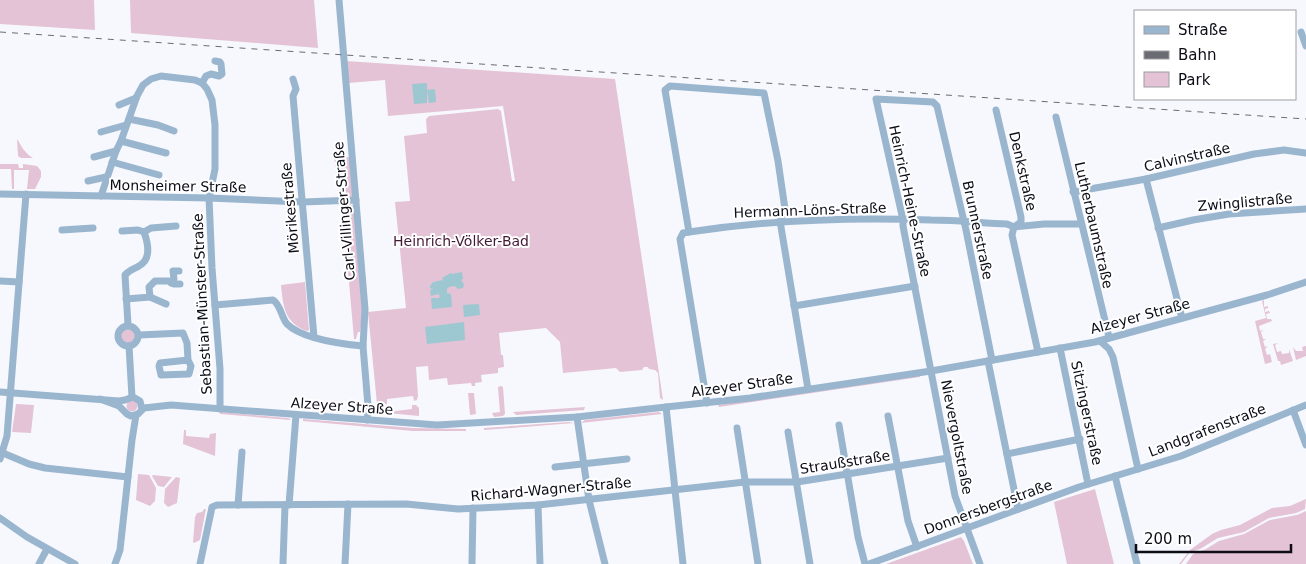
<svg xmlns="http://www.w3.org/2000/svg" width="1306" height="564" viewBox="0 0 1306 564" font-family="'DejaVu Sans',sans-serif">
<rect width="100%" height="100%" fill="#f7f8fe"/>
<g fill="#e3c3d5">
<path d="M0,0H94L95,30L0,24Z"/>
<path d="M130,0H314L318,48L131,33Z"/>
<path d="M346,61L615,79L663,400L660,398L658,373L655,370L649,369L648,367H644L642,370L620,372L616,368L563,373L560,342L546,328L499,333L501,355H503L504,367L498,368V373L481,375L482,382L475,383V386H472L471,383L448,385L447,378L429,380L428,366L416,367L418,396L417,400L414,401L413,396L387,399V404H377L368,312L406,308L395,202L410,201L404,136L427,133L426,119L429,116L498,109L501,111L512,181H515L503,106L388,116L385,80L348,83Z"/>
<path d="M17,139C21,145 24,153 33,158H21L18,156Z"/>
<path d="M350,157L353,196L351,198H338L341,194L334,158Z"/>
<path d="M0,164H18L19,168H23V164L37,166L41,171V177L35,189H27L29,170H14V189H12L11,169H0Z"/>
<path d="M342,203H349L354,207L363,313L360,332H358L356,339H354Z"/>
<path d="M305,282L309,330L307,331C284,323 283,305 281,285Z"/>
<path d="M1264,300V307L1268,306V308L1265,309V312L1269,311L1270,313L1266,314L1267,319H1271L1272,321L1259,326L1260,331L1264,330L1261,332L1263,339H1266L1263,341L1265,347L1268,346L1265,349L1267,355L1270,354L1272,362L1265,364L1255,321L1266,318L1262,301Z"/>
<circle cx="128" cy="336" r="7"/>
<path d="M1278,343L1275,345L1277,352L1281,351L1282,354L1289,353V349L1293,361L1281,365L1280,361H1278L1273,344Z"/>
<path d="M1306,346V356L1296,360L1293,347L1296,351H1303L1302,347Z"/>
<path d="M920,375V377L719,407L718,405Z"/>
<path d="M501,386L503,387L505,414L503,416L494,417L492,413L500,412L498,387Z"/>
<path d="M468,393H474L476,414L470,415Z"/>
<circle cx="132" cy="406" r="5.5"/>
<path d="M16,404L34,405L31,433L12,432Z"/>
<path d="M387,405L388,412L412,409V405H416L419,408V416L377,412V406Z"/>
<path d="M585,407L584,410L516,415L513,412Z"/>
<path d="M220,412L287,418L291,419L290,420L220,414Z"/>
<path d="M659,412L662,414L581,423L585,420Z"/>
<path d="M303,419L413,428L466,429V431H413L303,421Z"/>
<path d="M569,422L574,423L484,430V428Z"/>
<path d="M184,430H186V436L209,438L210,434L216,433L215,456L183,444Z"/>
<path d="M138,474L149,475L156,488L155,501L150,506L136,500Z"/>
<path d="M152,476L153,475L172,477L164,487L158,486Z"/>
<path d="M176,477L180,478L177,503L168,507L164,503L165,489Z"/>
<path d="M1095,489L1114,564H1067L1054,502Z"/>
<path d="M1306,499L1305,509L1296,513L1269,518L1244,532L1218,538L1200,549L1190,552L1181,564H1179L1190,550L1212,534L1221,530L1240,525L1272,508L1290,506Z"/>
<path d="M204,509H206L200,540L194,543L193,542L195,517L197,513L202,512Z"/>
<path d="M1306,511V564H1186L1193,554L1206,549L1219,541L1244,534L1270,520L1297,515Z"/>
<path d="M961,537L964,541L973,564H886Z"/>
</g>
<g fill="#9ec8d1">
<path d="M427,83V103L414,104L412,84Z"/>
<path d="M435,89L436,102L429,103L427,90Z"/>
<path d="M462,272L463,279L461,280L464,284L463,288L458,289L455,286L449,287L447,289V293L451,294L452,307L432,309L431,298H439L440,296L438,294L431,296L430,290L433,289L430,288V286L433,282L443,280L442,278L451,273L452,274Z"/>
<path d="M479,304L480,315L464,317L463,305Z"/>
<path d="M464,322L465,340L427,344L425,327Z"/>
</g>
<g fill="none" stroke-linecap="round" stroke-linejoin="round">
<g stroke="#9ab6cf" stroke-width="7">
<path d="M339,0L365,309L363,346L368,406L367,420"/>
<path d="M1301,32L1306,46"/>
<path d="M293,79L296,89L293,96L314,337"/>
<path d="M202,83L206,76L211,74L219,76L222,74L221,64L220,62L215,61"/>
<path d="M119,105L136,98"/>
<path d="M996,110L1021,217V222L1014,227L1012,235L1038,352"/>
<path d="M1056,117L1109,337"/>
<path d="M129,119L158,125L174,131"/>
<path d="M101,132L126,125"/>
<path d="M121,141L166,153"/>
<path d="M94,157L116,151"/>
<path d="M112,162L159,175"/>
<path d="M1146,179L1182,318"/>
<path d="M88,181L106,177"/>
<path d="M1073,192L1146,179L1254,154L1284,150L1306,153"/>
<path d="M0,194L209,198L303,202L356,200"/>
<path d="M101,196L116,151L121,141L137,96L143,85L151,79L161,76L195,80L202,83L207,89L212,100L215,125V169L209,198L212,268L220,369V409"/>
<path d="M1158,228L1193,220L1229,214L1306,209"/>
<path d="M62,230L93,228"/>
<path d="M122,231L138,230L144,232L151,228L176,226"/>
<path d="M689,232C769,220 850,217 931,220C957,220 982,223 1007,224L1014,227L1044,224H1080"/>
<path d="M0,281L19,282"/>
<path d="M171,283L174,279L173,271H179"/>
<path d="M150,297L166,304"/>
<path d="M126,299L150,297L149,287L155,281H169L174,284H180"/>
<path d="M215,305L273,300C281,305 281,317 287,324C302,339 342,344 363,346"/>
<path d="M794,306L915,286"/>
<path d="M128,325L125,275C129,270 134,269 139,266C152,259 148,243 144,232"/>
<circle cx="128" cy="336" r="10"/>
<path d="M139,335L183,333L187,343L188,360L160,363L159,366L161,375L189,374L191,366L188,360"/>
<path d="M1100,341L1109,349L1113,357L1138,469"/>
<path d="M129,346L132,397"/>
<path d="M1060,348L1088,484"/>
<path d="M988,361L1018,509"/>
<path d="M0,392L119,401L125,400L133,397L140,401L142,409"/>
<path d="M100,399L119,406L127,414L131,416L138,414L144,408L171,405L437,425L577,417L666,407L750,398L931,371L1095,342L1267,295L1306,282"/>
<path d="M707,403L680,239L683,233L689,232L665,90L670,86L764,93L778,161L785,209L780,221L808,389"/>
<path d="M666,407L683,564"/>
<path d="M1293,410L1306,445"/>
<path d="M888,416L908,521L917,547"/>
<path d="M577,417L589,500L605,564"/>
<path d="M839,425L858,537L865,564"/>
<path d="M737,428L758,564"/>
<path d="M788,432L810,564"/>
<path d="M3,453L29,464L45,468L128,477"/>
<path d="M1007,454L1080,439"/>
<path d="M0,459L7,436L26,194"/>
<path d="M555,467L627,459"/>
<path d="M1115,476L1137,564"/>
<path d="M238,505L242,452"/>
<path d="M289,505L296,415"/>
<path d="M538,505L540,564"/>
<path d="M0,518L27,537L75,564"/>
<path d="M39,564L47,549"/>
<path d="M115,564L120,550L132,440L136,415"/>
<path d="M200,564L211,512L212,507L217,505L406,504L458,509L538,505L745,482H797L948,458"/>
<path d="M283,564L285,505"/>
<path d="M345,564L348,504"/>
<path d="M472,564L473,508"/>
<path d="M869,564L1079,487L1181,456L1306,405"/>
<path d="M980,564L955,496L903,226V220L876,99L933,102L937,106L966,230L992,360"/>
</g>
<path stroke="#6a6b73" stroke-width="1" stroke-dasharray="6 6" stroke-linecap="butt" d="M0,32L1306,119"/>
</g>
<g text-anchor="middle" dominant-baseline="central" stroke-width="4" stroke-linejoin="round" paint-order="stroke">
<g font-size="14" fill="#0c0d17" stroke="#fff">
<text transform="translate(1187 157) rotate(-13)">Calvinstraße</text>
<text transform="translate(1023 171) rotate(77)">Denkstraße</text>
<text transform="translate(178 186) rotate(1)">Monsheimer Straße</text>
<text transform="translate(910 201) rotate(78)">Heinrich-Heine-Straße</text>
<text transform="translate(1245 202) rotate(-5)">Zwinglistraße</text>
<text transform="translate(290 208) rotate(-95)">Mörikestraße</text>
<text transform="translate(810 210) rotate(-2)">Hermann-Löns-Straße</text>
<text transform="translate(344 211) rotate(-95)">Carl-Villinger-Straße</text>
<text transform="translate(1094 225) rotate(77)">Lutherbaumstraße</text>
<text transform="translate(978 230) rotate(78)">Brunnerstraße</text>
<text transform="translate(202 304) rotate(-93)">Sebastian-Münster-Straße</text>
<text transform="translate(1140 316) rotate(-15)">Alzeyer Straße</text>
<text transform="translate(742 385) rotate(-8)">Alzeyer Straße</text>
<text transform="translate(342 406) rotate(4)">Alzeyer Straße</text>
<text transform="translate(1087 413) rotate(78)">Sitzingerstraße</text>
<text transform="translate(1207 430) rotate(-21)">Landgrafenstraße</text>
<text transform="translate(957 437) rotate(79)">Nievergoltstraße</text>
<text transform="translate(845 462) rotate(-9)">Straußstraße</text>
<text transform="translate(551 489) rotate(-5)">Richard-Wagner-Straße</text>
<text transform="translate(988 507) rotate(-20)">Donnersbergstraße</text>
</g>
<g font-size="14" fill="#441935" stroke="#fff">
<text x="461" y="241">Heinrich-Völker-Bad</text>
</g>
</g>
<rect x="1134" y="10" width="162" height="90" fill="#ffffff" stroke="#9e9ea2"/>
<rect x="1144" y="26" width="25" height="8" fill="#9ab6cf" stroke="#9e9ea2"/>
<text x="1178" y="35" font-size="15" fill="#0c0d17">Straße</text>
<rect x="1144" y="51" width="25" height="8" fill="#6a6b73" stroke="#9e9ea2"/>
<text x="1178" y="60" font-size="15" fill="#0c0d17">Bahn</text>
<rect x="1144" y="72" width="25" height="15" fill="#e3c3d5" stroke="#9e9ea2"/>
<text x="1178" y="85" font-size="15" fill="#0c0d17">Park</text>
<path d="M1136 544v8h155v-8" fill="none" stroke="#0c0d17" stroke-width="2.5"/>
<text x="1144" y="544" font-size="15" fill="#0c0d17" stroke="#ffffff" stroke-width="4" paint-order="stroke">200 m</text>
</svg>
